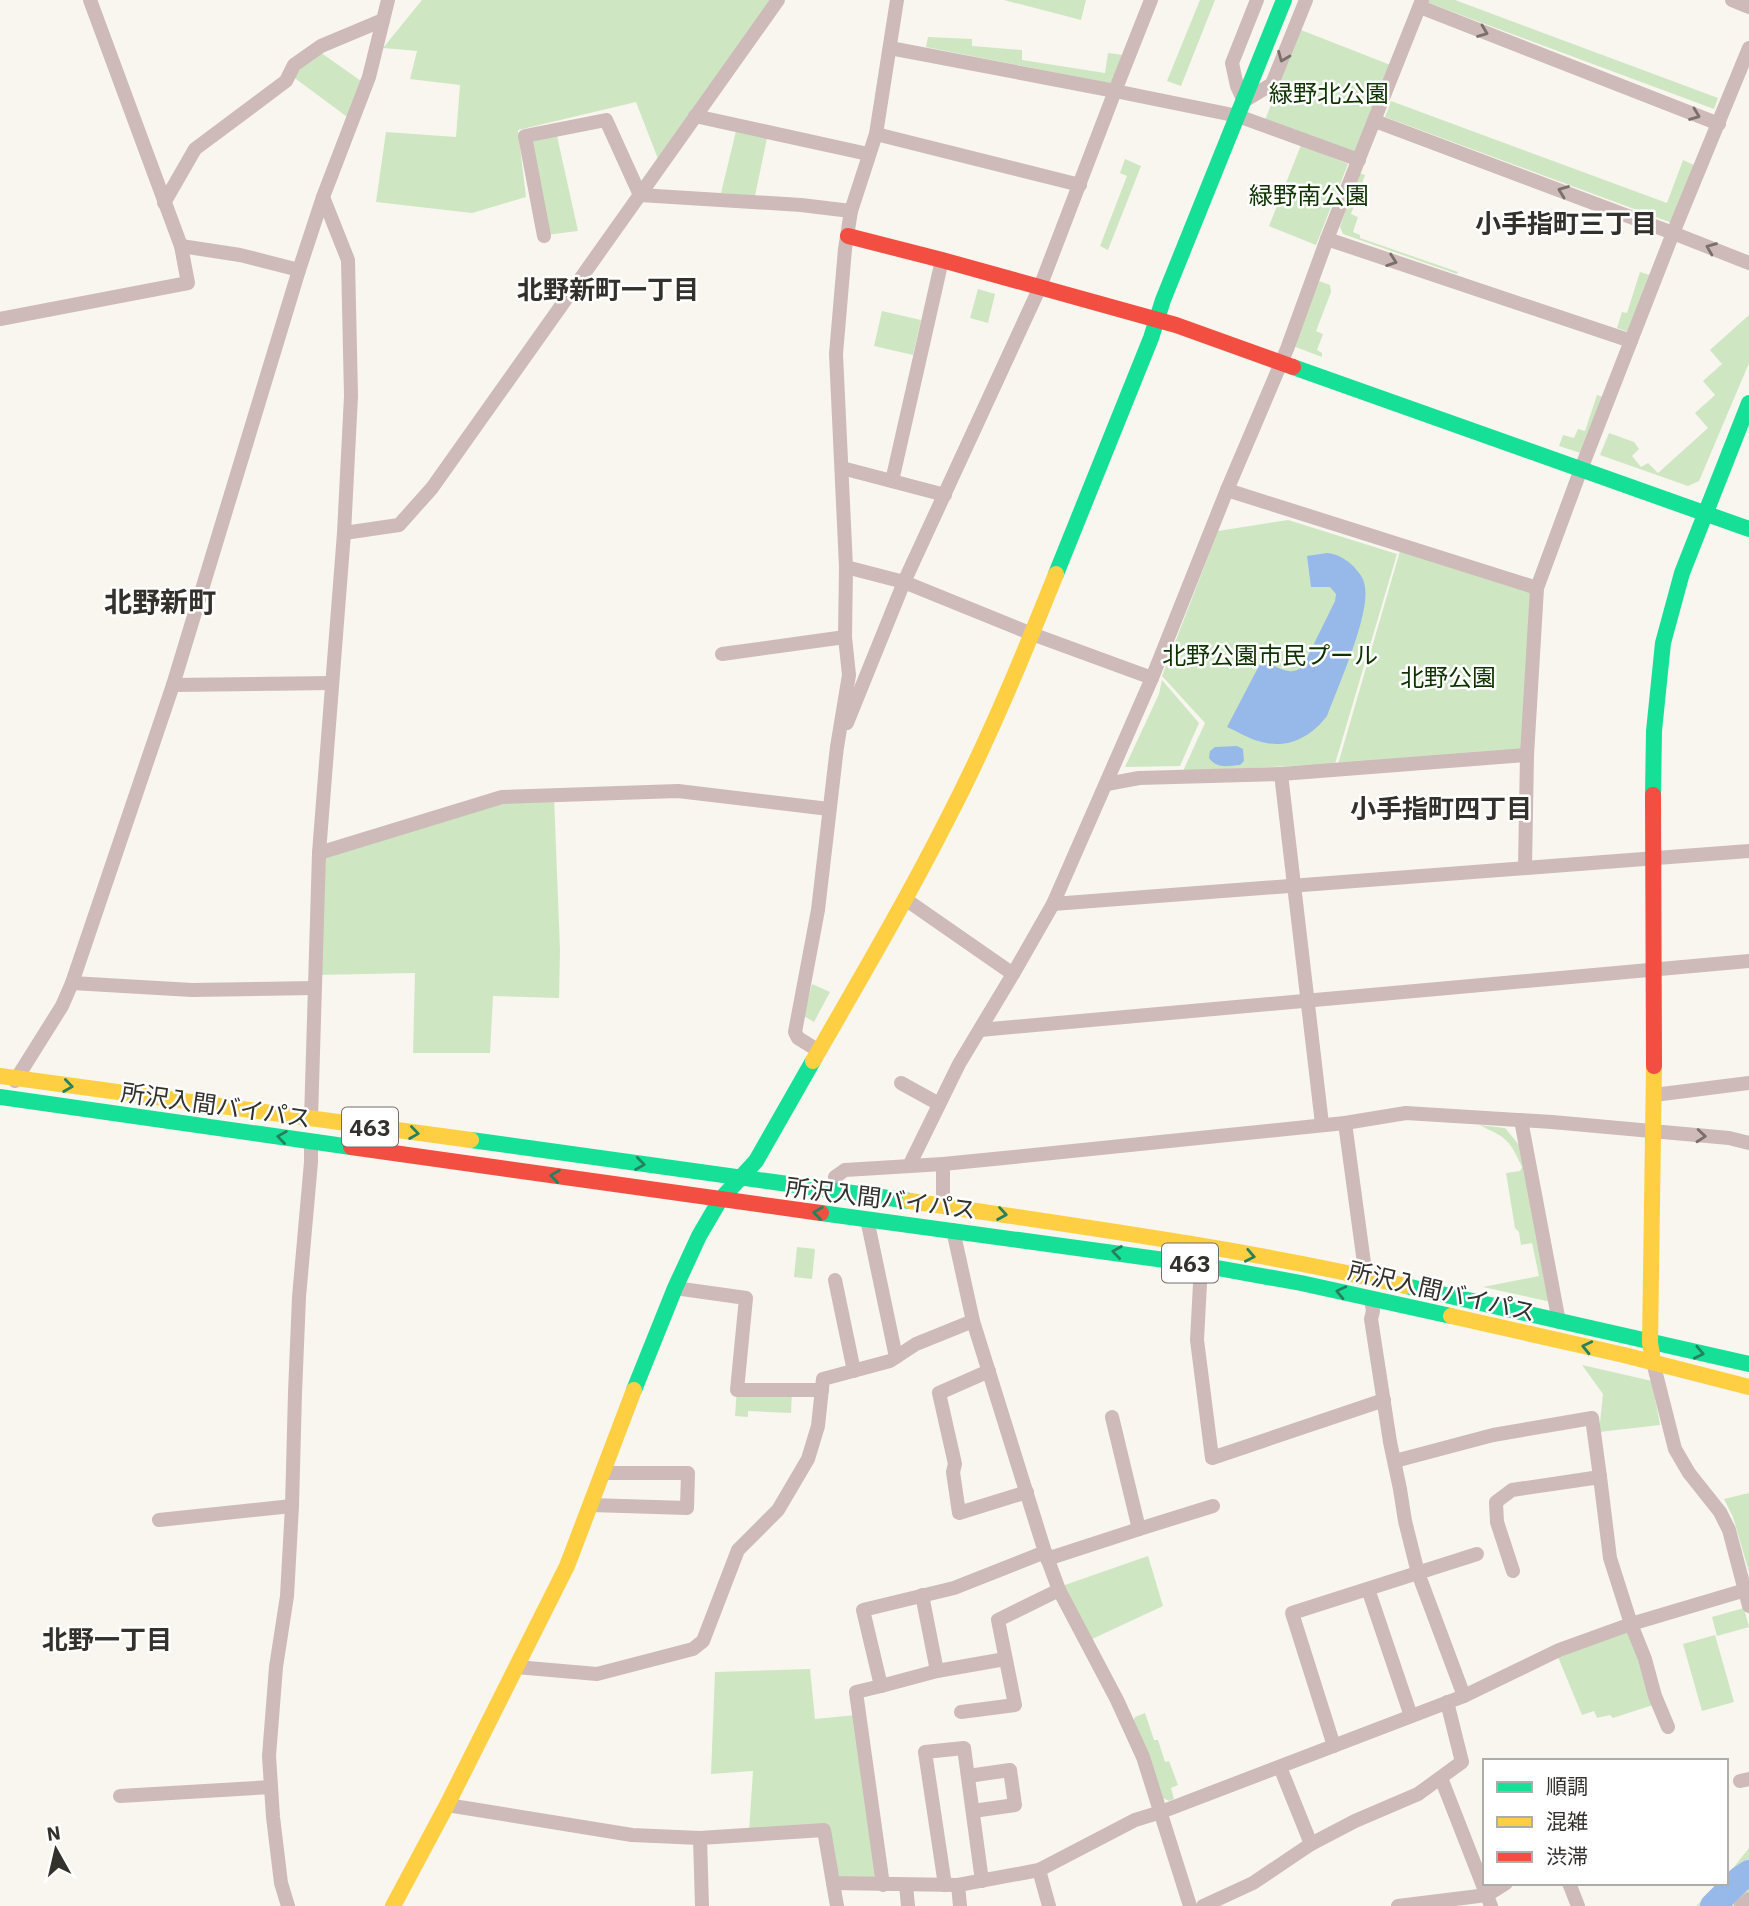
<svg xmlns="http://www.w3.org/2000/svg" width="1749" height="1906" viewBox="0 0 1749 1906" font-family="'IBM Plex Sans','Noto Sans JP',sans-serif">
<rect width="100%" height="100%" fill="#f8f6ef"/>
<g fill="#cee7c2">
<path d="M422,0H771L658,159L636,102L518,130L526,197L472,213L376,202L386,132L456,137L460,85L410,79L417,51L383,48Z"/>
<path d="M1004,0H1086L1081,20Z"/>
<path d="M1200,0H1215L1181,86L1167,81Z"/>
<path d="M1426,0H1455L1718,98L1714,109L1426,2Z"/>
<path d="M1301,30L1393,66L1358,156L1265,120Z"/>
<path d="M928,37L972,39V46L1022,50V60L1105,73L1108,53L1123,55L1113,84L926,47Z"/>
<path d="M320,52L361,81L350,119L292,76Z"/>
<path d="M1391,101L1667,203L1683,160L1694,165L1672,223L1385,117Z"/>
<path d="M736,131L767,138L755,196L721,193Z"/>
<path d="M557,136L578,231L546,235L529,141Z"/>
<path d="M1301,145L1348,164L1316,245L1269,226Z"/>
<path d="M1125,159L1141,166L1108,250L1100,246L1127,176L1120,173Z"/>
<path d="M1359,173L1365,175L1351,214L1358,217L1353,232L1360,235V238L1458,272L1457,274L1343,234L1340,227Z"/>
<path d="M1640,272L1650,275L1631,333L1617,328L1622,312L1627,313Z"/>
<path d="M1319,281L1330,285L1331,292L1316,331L1323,334L1317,350L1322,353V357L1293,346Z"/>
<path d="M978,289L995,294L988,323L970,318Z"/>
<path d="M882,311L921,320L913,355L874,346Z"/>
<path d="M1749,315V363L1699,481L1688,486L1600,455L1609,433L1634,442L1639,449L1632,456L1641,467L1648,463L1658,473L1708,428L1695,413L1715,395L1703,381L1722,364L1710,350Z"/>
<path d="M1597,395L1603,397L1584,454L1559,446L1563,435L1574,438L1578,429L1585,431Z"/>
<path d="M1288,520L1397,554L1335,764L1183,771L1205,723L1162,676L1218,531Z"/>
<path d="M1400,551L1533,591L1526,753L1338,764Z"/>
<path d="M1162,680L1199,723L1180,766L1125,767L1159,694Z"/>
<path d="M554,796L560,950L559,998L493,996L490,1053H413L415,973L317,975L323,857L502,797Z"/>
<path d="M812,984L830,992L814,1022L804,1016Z"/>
<path d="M1479,1125L1505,1128L1520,1146L1551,1302L1483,1287L1539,1276L1532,1243L1521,1245L1519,1232L1515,1228L1506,1173L1520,1171L1522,1167C1509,1139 1507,1138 1479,1125Z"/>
<path d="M797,1247L815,1249L812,1279L794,1277Z"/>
<path d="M1582,1365L1652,1381L1660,1425L1599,1432L1603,1394Z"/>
<path d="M737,1388L792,1391L791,1413L748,1411V1417L735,1416Z"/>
<path d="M1749,1493V1572L1733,1517L1724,1499Z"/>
<path d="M1148,1556L1163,1606L1090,1640L1062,1586Z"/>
<path d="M1744,1608L1749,1627L1717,1636L1712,1617Z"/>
<path d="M1628,1630L1653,1705L1613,1718L1610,1715L1597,1718L1594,1711L1582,1715L1558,1657Z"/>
<path d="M1715,1635L1734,1702L1702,1711L1683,1644Z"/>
<path d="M810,1669L815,1719L856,1715L877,1873L873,1879L840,1878L835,1873L826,1826L749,1832L753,1771L711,1774L715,1672Z"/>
<path d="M1145,1713L1154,1740H1158L1165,1762L1169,1761L1178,1785L1171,1788L1174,1799L1169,1801L1161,1797L1133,1721L1135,1717Z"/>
<path d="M1749,1848V1894L1733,1906H1696L1721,1883H1726V1877Z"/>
</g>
<g fill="#97b9ea">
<path d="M1327,553C1337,554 1344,558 1351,564C1358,571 1364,577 1365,587C1370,615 1338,686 1327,716C1310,738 1287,750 1258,741C1247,738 1237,731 1227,727L1262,660C1276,666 1291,678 1303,666L1335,601L1336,594L1330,587H1311L1307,556Z"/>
<path d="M1237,746L1243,749L1244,761L1240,765C1227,766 1217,769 1209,758L1210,751L1215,747Z"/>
</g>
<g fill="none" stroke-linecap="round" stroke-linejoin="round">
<path stroke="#97b9ea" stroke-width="26" d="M1713,1906L1740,1879L1749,1873"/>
<g stroke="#cebab9" stroke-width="14">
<path d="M1151,0L1115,91L1238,116L1359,160"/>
<path d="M1257,0L1232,63L1237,86L1244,101L1272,84L1306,0"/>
<path d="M1732,0L1749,7"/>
<path d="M1420,7L1719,124"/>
<path d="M695,116L868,154"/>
<path d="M1375,121L1673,233L1749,263"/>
<path d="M876,134L1080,185"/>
<path d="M164,203L195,149L286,81L294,65L321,46L383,20"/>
<path d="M544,236L525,136L606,120L640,195L801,205L851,211"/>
<path d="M1327,239L1631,341"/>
<path d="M181,246L240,255L299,270"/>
<path d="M0,319L188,283L181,246L90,0"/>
<path d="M842,468L945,495"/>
<path d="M892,481L942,260"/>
<path d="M1227,490L1537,588"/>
<path d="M344,533L399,525L432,488L778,0"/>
<path d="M846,567L904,582L1032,634L1152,678"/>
<path d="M722,654L845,637"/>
<path d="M173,685L332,683"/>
<path d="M847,723L904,582L1040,287L1115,91L890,48"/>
<path d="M1281,774L1527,755"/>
<path d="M1107,784L1139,778L1281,774L1322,1124"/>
<path d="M319,853L502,797L678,791L829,809"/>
<path d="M1525,867L1527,755L1537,588L1581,469L1673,233L1749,48"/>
<path d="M905,899L1013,974L959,1064L909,1166"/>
<path d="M1053,904L1749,851"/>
<path d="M1013,974L1053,904L1152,678L1227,490L1287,349L1327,239L1422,0"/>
<path d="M72,983L192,990L314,988"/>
<path d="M980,1030L1749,961"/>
<path d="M819,1051L798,1038L795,1032L818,910L837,747L849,675L845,637L846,567L836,354L845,249L851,211L876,134L897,0"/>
<path d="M15,1081L62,1006L72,983L173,685L299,270L323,197L369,77L388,0"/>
<path d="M901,1083L939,1104"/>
<path d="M1654,1095L1749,1083"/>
<path d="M311,1119L319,853L344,533L351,396L348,260L323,197"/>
<path d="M1521,1120L1559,1322"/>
<path d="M1345,1123L1364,1263"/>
<path d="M943,1164V1206"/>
<path d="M835,1177L845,1170L943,1164L1014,1157L1345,1123L1406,1113L1552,1122L1729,1138L1749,1143"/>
<path d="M867,1219L896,1357"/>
<path d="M953,1230L973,1321L1045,1552L1059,1590L1117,1700L1143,1757L1190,1906"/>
<path d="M1201,1265L1197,1340L1212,1458L1384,1400"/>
<path d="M835,1280L854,1371"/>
<path d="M675,1288L746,1298L737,1390H822"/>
<path d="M1371,1299L1373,1311L1371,1319L1390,1442L1400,1489L1405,1521L1418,1573L1464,1696"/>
<path d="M1653,1362L1675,1449L1689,1473L1720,1512L1729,1530L1749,1606"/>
<path d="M989,1371L939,1393L955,1464L953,1472L959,1513L1027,1492"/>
<path d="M1112,1417L1139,1529L1213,1506"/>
<path d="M1395,1461L1493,1435L1592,1418L1600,1477"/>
<path d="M591,1505L687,1508L688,1473H604"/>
<path d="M159,1520L292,1506"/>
<path d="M1047,1559L1139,1529"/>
<path d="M1513,1571L1497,1522L1496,1502L1512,1490L1600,1477L1610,1558L1631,1624L1645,1659L1655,1696L1668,1727"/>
<path d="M1368,1589L1411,1716"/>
<path d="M922,1595L937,1671"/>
<path d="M516,1667L597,1674L693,1649L703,1641L738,1550L778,1510L808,1459L818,1426L823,1379L890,1361L916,1344L973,1321"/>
<path d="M881,1686L937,1671L1005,1659"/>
<path d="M961,1712L1015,1705L998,1620L1059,1590"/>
<path d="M1334,1746L1292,1613L1477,1554"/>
<path d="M1280,1767L1311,1844"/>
<path d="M968,1776L1010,1770L1015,1805L973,1811"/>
<path d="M1441,1778L1491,1906"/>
<path d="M1740,1781L1749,1779"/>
<path d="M120,1796L271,1787"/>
<path d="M447,1805L632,1835L700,1838L824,1830L833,1883L958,1885L1039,1870L1135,1820L1161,1812L1464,1696L1559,1650L1631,1624L1749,1589"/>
<path d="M700,1838L702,1906"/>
<path d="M1039,1870L1049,1906"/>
<path d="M833,1883L837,1906"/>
<path d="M1569,1883L1578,1906"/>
<path d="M883,1885L856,1692L881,1686L863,1610L954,1588L1045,1552"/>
<path d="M906,1885L908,1906"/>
<path d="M945,1885L925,1752L964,1748L982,1881"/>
<path d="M958,1885L960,1906"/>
<path d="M288,1906L281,1883L273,1817L269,1756L276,1667L287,1596L292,1506L295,1393L299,1297L311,1162V1141"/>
<path d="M1203,1906L1253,1883L1311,1844L1355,1821L1418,1794L1462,1762L1447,1702"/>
<path d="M1398,1906L1487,1895L1506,1883"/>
<path d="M1741,1906L1749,1899"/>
</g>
<g stroke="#16e098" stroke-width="16">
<path d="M1293,367L1749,529"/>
<path d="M1056,574L1151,338L1163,300L1284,0"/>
<path d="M1653,795L1654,731L1663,643L1682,573L1749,403"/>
<path d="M0,1097L351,1147"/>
<path d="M471,1140L910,1201"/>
<path d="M821,1213L1201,1265L1301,1283L1451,1316"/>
<path d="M1406,1286L1749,1364"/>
<path d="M634,1390L675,1288L699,1236L720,1200L756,1161L813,1061"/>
</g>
<g stroke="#ffcf43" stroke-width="16">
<path d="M813,1061C859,981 906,901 948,818C989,739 1023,656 1056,574"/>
<path d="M0,1076L471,1140"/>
<path d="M910,1201C1076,1226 1243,1248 1406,1286"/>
<path d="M1451,1316L1624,1355L1749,1387"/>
<path d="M1652,1354L1650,1343L1654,1066"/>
<path d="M393,1906L447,1805L567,1566L634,1390"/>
</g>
<g stroke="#f24e42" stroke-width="16">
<path d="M848,236L942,260L1176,325L1293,367"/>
<path d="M1653,795L1654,1066"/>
<path d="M351,1147L821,1213"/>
</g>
</g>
<defs><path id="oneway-chevron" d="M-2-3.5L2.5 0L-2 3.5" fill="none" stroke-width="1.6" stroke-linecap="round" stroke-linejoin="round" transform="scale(1.75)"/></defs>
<g stroke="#796f6b">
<use href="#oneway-chevron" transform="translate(1483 32) rotate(21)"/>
<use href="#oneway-chevron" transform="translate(1283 57) rotate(112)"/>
<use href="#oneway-chevron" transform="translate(1695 115) rotate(21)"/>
<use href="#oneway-chevron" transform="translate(1563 191) rotate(-159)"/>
<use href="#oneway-chevron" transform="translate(1711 248) rotate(-158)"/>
<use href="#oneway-chevron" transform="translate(1392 261) rotate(19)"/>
<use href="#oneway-chevron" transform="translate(1701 1136) rotate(5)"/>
</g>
<g stroke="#26805d">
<use href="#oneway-chevron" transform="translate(68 1086) rotate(8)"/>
<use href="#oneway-chevron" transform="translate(414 1133) rotate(8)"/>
<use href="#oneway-chevron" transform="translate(282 1137) rotate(-172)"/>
<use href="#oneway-chevron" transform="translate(640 1164) rotate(8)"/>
<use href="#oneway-chevron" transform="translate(555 1176) rotate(-172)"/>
<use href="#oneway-chevron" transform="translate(818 1213) rotate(-173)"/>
<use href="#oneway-chevron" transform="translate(1002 1214) rotate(9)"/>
<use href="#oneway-chevron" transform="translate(1117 1252) rotate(-172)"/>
<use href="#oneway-chevron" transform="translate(1250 1256) rotate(11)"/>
<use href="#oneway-chevron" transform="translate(1341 1292) rotate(-167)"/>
<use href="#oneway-chevron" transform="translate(1587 1347) rotate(-167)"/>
<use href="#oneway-chevron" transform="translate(1699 1353) rotate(12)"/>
</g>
<g text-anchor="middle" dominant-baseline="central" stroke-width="5" stroke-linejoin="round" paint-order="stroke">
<g fill="#fff" stroke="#706f6b" stroke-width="2">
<rect x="342" y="1107.5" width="56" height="39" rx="5"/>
<rect x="1162" y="1243.5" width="56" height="39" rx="5"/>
</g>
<g font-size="23" font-weight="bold" fill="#33312c">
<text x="370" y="1127">463</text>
<text x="1190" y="1263">463</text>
</g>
<g font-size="24" fill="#0e3300" stroke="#fff">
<text x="1329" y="93">緑野北公園</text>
<text x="1309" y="195">緑野南公園</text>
<text x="1270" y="655">北野公園市民プール</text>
<text x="1448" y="677">北野公園</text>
</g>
<g font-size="24" fill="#33312c" stroke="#fff">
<text transform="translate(216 1105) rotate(8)">所沢入間バイパス</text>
<text transform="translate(881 1198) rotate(7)">所沢入間バイパス</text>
<text transform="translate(1442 1291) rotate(13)">所沢入間バイパス</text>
</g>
<g font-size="26" font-weight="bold" fill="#33312c" stroke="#fff">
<text x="1566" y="223">小手指町三丁目</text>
<text x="608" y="289">北野新町一丁目</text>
<text x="1441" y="808">小手指町四丁目</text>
<text x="107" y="1639">北野一丁目</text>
</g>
<g font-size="28" font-weight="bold" fill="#33312c" stroke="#fff">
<text x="160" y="601">北野新町</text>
</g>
</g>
<rect x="1483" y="1759" width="245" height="126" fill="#ffffff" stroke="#adadab" stroke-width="2"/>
<rect x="1497" y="1782" width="35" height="10" fill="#16e098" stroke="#adadab" stroke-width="2"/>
<text x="1546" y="1794" font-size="21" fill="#33312c">順調</text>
<rect x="1497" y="1817" width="35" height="10" fill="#ffcf43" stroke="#adadab" stroke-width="2"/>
<text x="1546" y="1829" font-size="21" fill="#33312c">混雑</text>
<rect x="1497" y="1852" width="35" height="10" fill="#f24e42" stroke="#adadab" stroke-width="2"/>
<text x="1546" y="1864" font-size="21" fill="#33312c">渋滞</text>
<g transform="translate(56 1850) rotate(352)" stroke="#ffffff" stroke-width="5" paint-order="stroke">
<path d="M0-5L12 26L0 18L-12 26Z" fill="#33312c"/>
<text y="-10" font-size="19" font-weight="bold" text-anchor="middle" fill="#33312c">N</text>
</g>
</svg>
